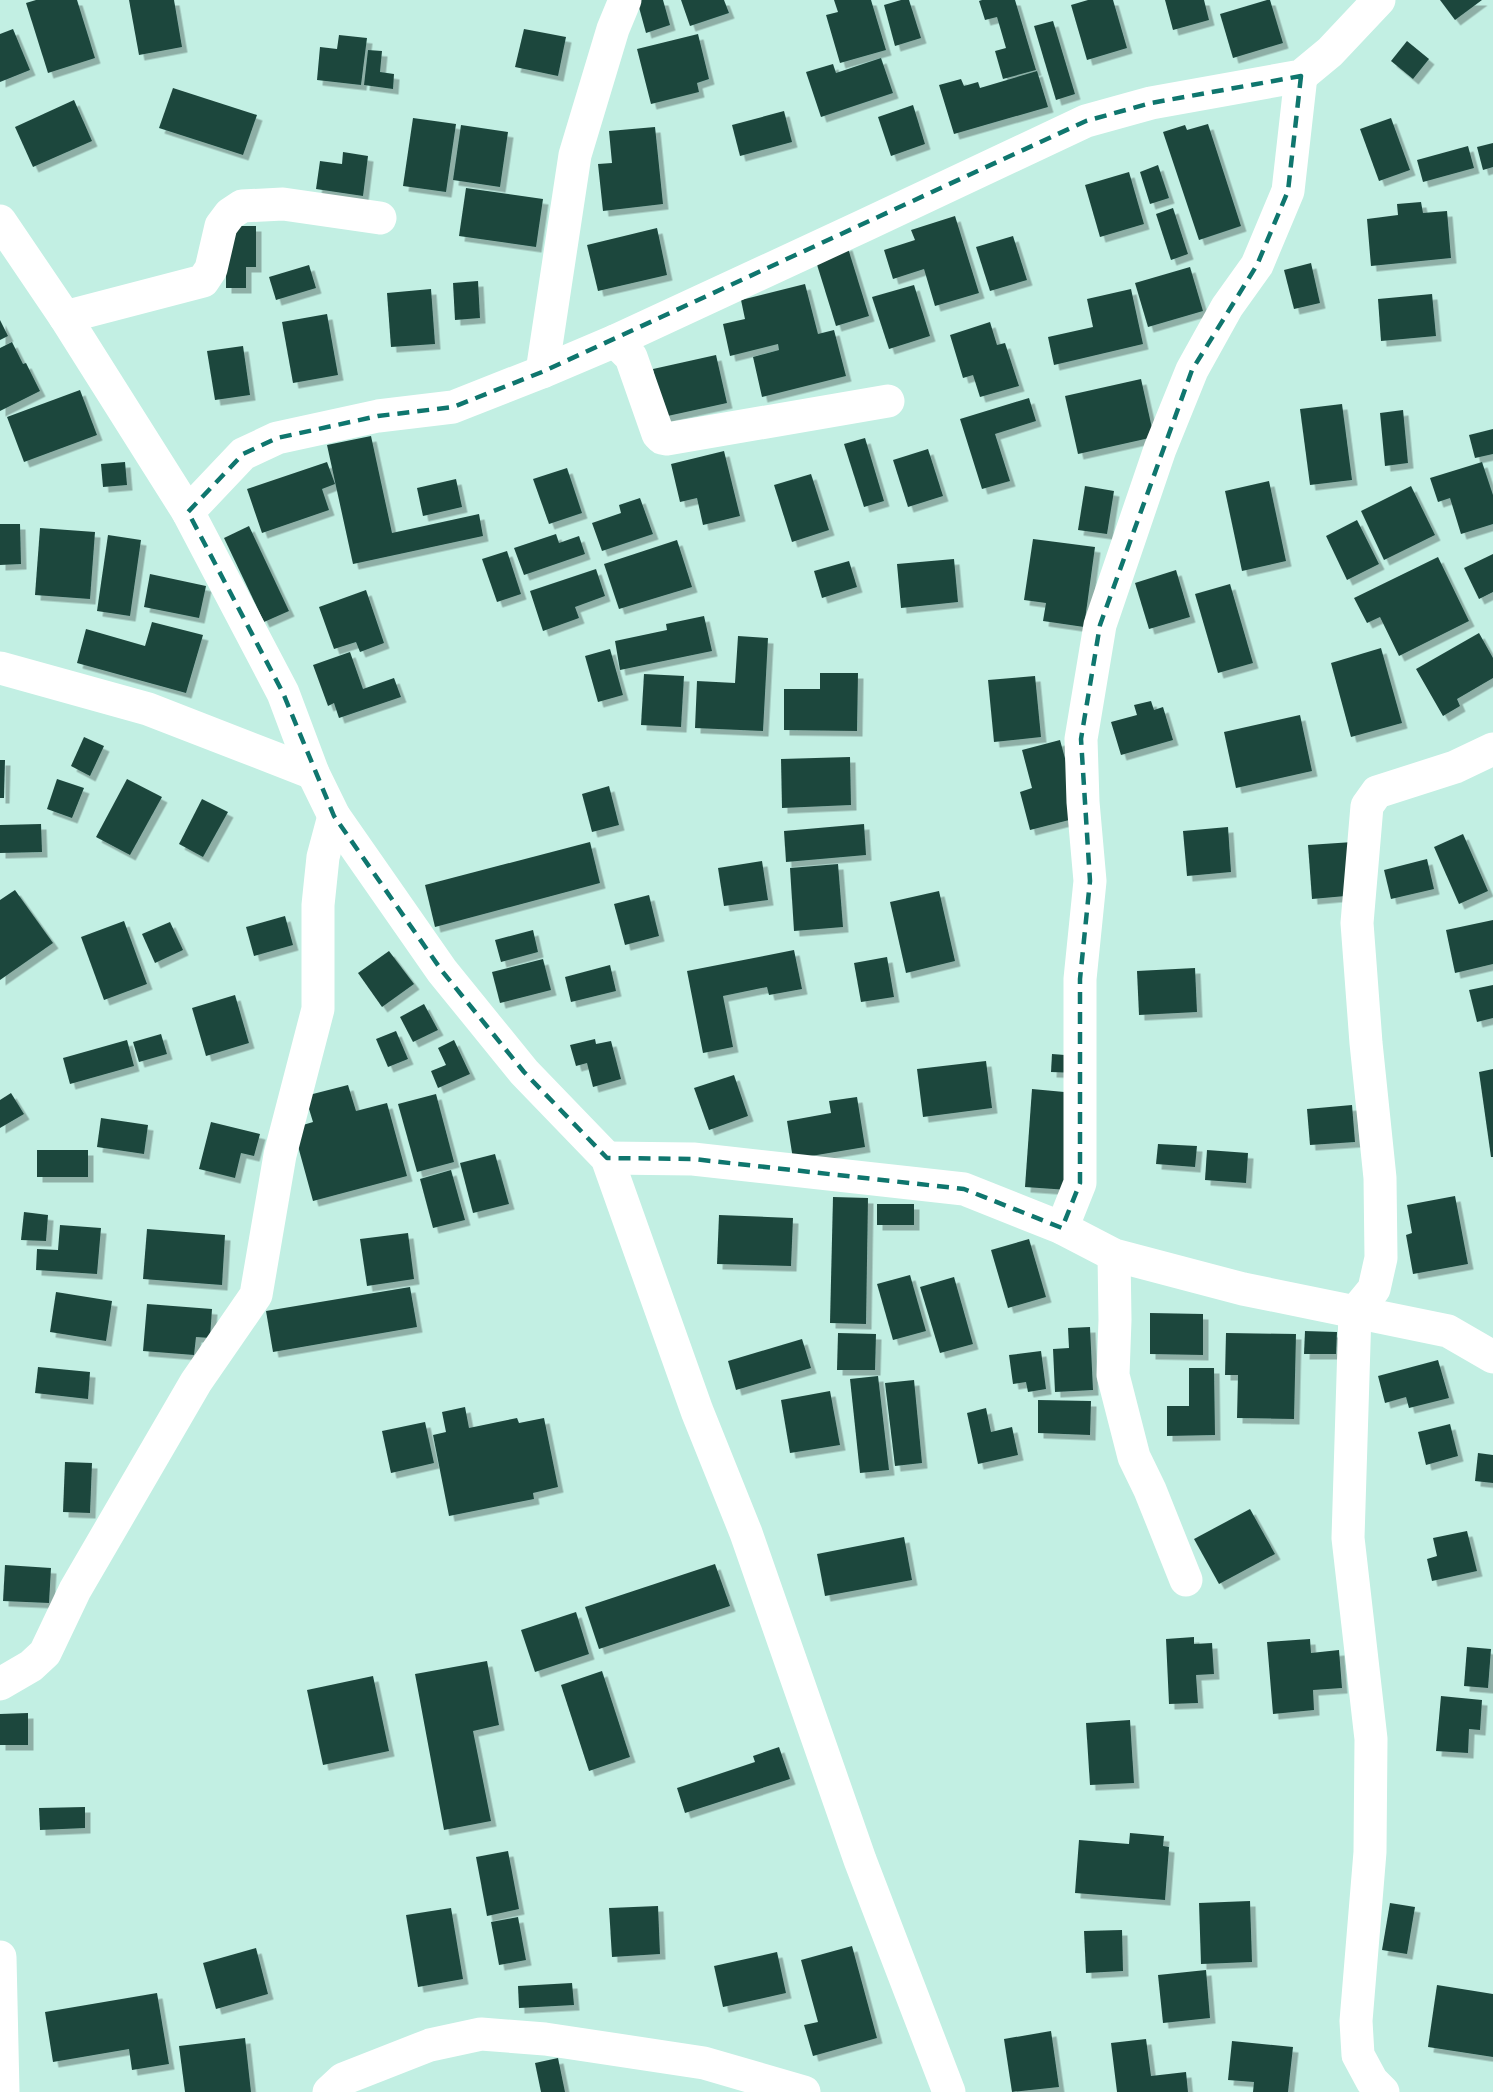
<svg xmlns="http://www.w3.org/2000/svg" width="1493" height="2092" viewBox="0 0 1493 2092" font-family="'Public Sans',sans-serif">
<defs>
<filter id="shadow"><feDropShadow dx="5.5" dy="5.5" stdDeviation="0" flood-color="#0004"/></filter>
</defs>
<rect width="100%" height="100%" fill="#c2efe3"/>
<g fill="#1d473e" filter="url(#shadow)">
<path d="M36,0H77L95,58L48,73L26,3Z"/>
<path d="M129,0H174L182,47L139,55Z"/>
<path d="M637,0H663L670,25L646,33Z"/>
<path d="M681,0H724L729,13L690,26Z"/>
<path d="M834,0H871L886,50L840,63L826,15L838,12Z"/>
<path d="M901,0H909L921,38L895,46L884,5Z"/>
<path d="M982,0H1015L1036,70L1003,79L995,51L1006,48L997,17L985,20L979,1Z"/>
<path d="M1088,0H1113L1127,48L1087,60L1071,5Z"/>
<path d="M1165,0H1204L1209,20L1173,30Z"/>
<path d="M1267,0H1270L1283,43L1233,58L1220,14Z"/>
<path d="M1440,0H1482L1455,20Z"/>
<path d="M1053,21L1075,94L1056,100L1034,26Z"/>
<path d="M13,29L30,70L0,82V34Z"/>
<path d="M524,29L566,37L558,76L515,67Z"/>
<path d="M698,34L709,79L697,83L699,92L651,104L637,49Z"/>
<path d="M339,35L367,38L361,85L317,80L320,47L337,49Z"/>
<path d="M1407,41L1429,59L1413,79L1391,61Z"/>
<path d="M368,50L382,51L380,72L394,74L393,89L364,85Z"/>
<path d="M881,58L893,93L821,117L806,72L833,64L836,73Z"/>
<path d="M1037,71L1048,107L954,134L939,85L961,79L964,86L978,82L980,88Z"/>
<path d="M173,88L257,115L243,155L159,128Z"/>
<path d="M74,100L92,141L33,167L15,127Z"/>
<path d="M913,105L925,144L891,156L878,117Z"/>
<path d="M784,111L792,142L740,156L732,125Z"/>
<path d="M413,118L456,124L446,192L403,186Z"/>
<path d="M1391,118L1410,170L1379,181L1360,129Z"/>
<path d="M1208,124L1241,226L1199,240L1163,132L1185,125L1187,130Z"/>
<path d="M461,125L508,132L500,187L453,180Z"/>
<path d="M655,127L663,204L603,211L598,164L612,163L609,131Z"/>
<path d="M1493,143V167L1483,170L1477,147Z"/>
<path d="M1468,146L1474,168L1423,182L1417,160Z"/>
<path d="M343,152L368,156L363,196L316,189L320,161L342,164Z"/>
<path d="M1158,165L1169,198L1150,204L1140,172Z"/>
<path d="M1129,172L1144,224L1100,237L1085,185Z"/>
<path d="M466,188L543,199L536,247L459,236Z"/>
<path d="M1421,202L1423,213L1447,211L1451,258L1371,266L1367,219L1398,215L1397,204Z"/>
<path d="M1173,208L1188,254L1171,260L1156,214Z"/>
<path d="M955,216L979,293L935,306L924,269L893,279L884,250L915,240L911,230Z"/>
<path d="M226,226H256V267H246V288H226Z"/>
<path d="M657,228L667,275L598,291L587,245Z"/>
<path d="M1013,236L1027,280L990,291L976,247Z"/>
<path d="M847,245L869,316L836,326L814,255Z"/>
<path d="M1311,263L1320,303L1294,309L1284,270Z"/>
<path d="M309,265L316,288L276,300L269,277Z"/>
<path d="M1190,267L1203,311L1148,327L1135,283Z"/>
<path d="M478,281L480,318L455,320L453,283Z"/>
<path d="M805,284L818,334L834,330L846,376L762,397L753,357L779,350L778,344L730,356L723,324L745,319L741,300Z"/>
<path d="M914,285L930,336L889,349L872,297Z"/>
<path d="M431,289L435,344L391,347L387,293Z"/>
<path d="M1131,289L1143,344L1054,365L1048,337L1093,327L1087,299Z"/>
<path d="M1432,294L1436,336L1381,341L1378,299Z"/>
<path d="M327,314L338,375L293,383L282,322Z"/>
<path d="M0,320L8,336L0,340Z"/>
<path d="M990,322L997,345L1005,343L1019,386L980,397L973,375L963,378L950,335Z"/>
<path d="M12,342L23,364L26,363L40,391L0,411V348Z"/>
<path d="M243,346L250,395L215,400L207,351Z"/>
<path d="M716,355L727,403L663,417L653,369Z"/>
<path d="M1141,379L1154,437L1078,454L1065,396Z"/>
<path d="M80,390L97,435L24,462L7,417Z"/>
<path d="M1029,398L1036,421L995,434L1010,481L982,489L960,419Z"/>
<path d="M1342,404L1352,480L1310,485L1300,409Z"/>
<path d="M1403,410L1408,463L1385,466L1380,413Z"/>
<path d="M1493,429V454L1475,458L1469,435Z"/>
<path d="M371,436L392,533L479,514L483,536L353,564L327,445Z"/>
<path d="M865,438L884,501L864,507L844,444Z"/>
<path d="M928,449L943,496L908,507L893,460Z"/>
<path d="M724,451L740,516L703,525L697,498L680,502L671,464Z"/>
<path d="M125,462L127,485L103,487L101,464Z"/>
<path d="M327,462L335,484L322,489L329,510L262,533L247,489Z"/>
<path d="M1482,462L1493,495V524L1461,534L1450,498L1438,502L1430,478Z"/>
<path d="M567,468L582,513L549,524L533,479Z"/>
<path d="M811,474L829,530L792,542L774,485Z"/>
<path d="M456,479L462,507L423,516L417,488Z"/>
<path d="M1269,481L1286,561L1242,571L1225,491Z"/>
<path d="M1085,486L1114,491L1107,534L1078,530Z"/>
<path d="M1411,486L1435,535L1384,560L1361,511Z"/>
<path d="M640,498L653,534L602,551L592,523L621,513L619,505Z"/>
<path d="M1357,520L1379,564L1347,580L1326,536Z"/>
<path d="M0,524H20L21,564L0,565Z"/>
<path d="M249,526L289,611L264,622L224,538Z"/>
<path d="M40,528L95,532L90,599L35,595Z"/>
<path d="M556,534L559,543L579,536L585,554L524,575L514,548Z"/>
<path d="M108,535L141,540L130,616L97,611Z"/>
<path d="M1033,539L1095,547L1084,627L1043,621L1046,603L1024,600Z"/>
<path d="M677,540L692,587L619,609L604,564Z"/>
<path d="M507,551L521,594L497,602L482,559Z"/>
<path d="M1493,554V592L1479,599L1464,568Z"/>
<path d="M1438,557L1469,621L1399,656L1380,617L1367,623L1354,598Z"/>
<path d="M954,559L958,602L901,608L897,564Z"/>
<path d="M849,561L857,587L822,598L814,571Z"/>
<path d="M596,569L605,596L575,607L579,618L543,631L530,591Z"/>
<path d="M1176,570L1190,617L1149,629L1135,583Z"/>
<path d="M150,574L206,586L199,618L144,607Z"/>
<path d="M1230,584L1253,663L1218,673L1195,594Z"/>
<path d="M366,590L384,643L360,652L356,642L334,649L319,607Z"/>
<path d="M704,616L712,651L620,670L615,641L667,630L666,624Z"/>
<path d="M152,622L203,635L186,693L77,663L86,629L145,646Z"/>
<path d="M1479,633L1493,658V678L1457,699L1460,706L1443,716L1416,669Z"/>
<path d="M738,636L768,638L763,731L695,728L697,681L735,683Z"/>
<path d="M1381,648L1402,723L1351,737L1331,663Z"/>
<path d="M610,649L623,695L598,702L585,656Z"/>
<path d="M350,652L363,689L394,678L401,697L339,718L334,703L328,706L313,665Z"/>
<path d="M820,673H858L857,731L784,730V689H820Z"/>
<path d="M644,674L684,676L681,727L641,725Z"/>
<path d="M1035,676L1041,737L994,742L988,680Z"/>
<path d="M1151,701L1154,710L1163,707L1173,740L1121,755L1111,722L1137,715L1134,705Z"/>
<path d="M1300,715L1312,771L1236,788L1224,732Z"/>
<path d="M84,737L104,746L90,776L71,766Z"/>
<path d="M1060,740L1081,817L1030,830L1020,792L1032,788L1022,750Z"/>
<path d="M850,757L851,805L782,808L781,759Z"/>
<path d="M0,760H5L4,798H0Z"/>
<path d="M57,779L84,788L72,818L47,809Z"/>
<path d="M127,779L162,797L130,855L96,837Z"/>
<path d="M609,786L619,825L592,832L582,794Z"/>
<path d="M202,799L228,812L203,857L179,844Z"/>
<path d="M41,824L42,852L0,853V825Z"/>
<path d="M864,824L866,855L786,862L784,831Z"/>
<path d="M1228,827L1231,872L1187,876L1183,831Z"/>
<path d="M1463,834L1488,891L1459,904L1434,847Z"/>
<path d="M590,842L600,883L435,927L425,885Z"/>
<path d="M1353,842L1357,895L1312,899L1308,845Z"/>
<path d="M1427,859L1434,889L1391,899L1384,870Z"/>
<path d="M762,861L768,900L724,906L718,868Z"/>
<path d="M838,864L843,927L794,931L790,868Z"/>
<path d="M15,890L53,943L0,980V900Z"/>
<path d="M939,891L955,961L906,973L890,902Z"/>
<path d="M649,895L659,936L625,945L614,904Z"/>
<path d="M285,916L293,945L254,956L246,927Z"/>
<path d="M1493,920V964L1455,973L1446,930Z"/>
<path d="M124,921L147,984L104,1000L81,937Z"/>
<path d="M170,922L183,950L155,963L142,934Z"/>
<path d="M533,930L538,952L501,962L495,940Z"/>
<path d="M794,950L802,989L769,995L767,987L723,996L733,1047L703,1053L687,971Z"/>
<path d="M389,951L414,984L382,1007L358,973Z"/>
<path d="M887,957L894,997L861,1002L854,963Z"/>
<path d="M543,959L551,990L500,1003L492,972Z"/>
<path d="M610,965L616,991L571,1002L565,977Z"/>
<path d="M1195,968L1197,1012L1139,1015L1137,971Z"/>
<path d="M1493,985V1018L1477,1022L1469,990Z"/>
<path d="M235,995L249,1043L206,1056L192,1008Z"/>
<path d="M424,1004L438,1030L413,1042L400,1017Z"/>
<path d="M396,1031L408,1059L388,1067L376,1039Z"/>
<path d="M161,1034L167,1054L139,1062L133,1042Z"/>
<path d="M595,1039L596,1044L611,1041L621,1079L593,1087L587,1063L576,1066L570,1045Z"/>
<path d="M127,1040L134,1066L70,1084L63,1058Z"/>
<path d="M454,1040L470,1074L438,1088L431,1071L446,1065L438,1048Z"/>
<path d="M1052,1054L1078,1056L1077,1073L1051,1072Z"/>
<path d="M986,1061L992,1108L923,1117L917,1069Z"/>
<path d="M1493,1069V1157H1491L1479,1072Z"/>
<path d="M734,1075L748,1116L709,1130L694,1088Z"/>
<path d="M348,1085L356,1111L387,1103L407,1176L313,1201L293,1128L313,1122L305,1096Z"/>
<path d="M1032,1089L1075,1093L1068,1190L1025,1187Z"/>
<path d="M11,1093L24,1114L0,1128V1100Z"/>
<path d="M436,1094L454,1162L417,1172L398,1104Z"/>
<path d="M857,1097L865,1147L793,1159L787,1121L831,1113L829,1101Z"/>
<path d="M1352,1105L1355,1142L1310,1145L1307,1109Z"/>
<path d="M101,1118L148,1125L144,1154L97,1147Z"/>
<path d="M211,1122L260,1134L254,1156L241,1153L235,1178L199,1169Z"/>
<path d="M1158,1144L1197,1146L1195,1167L1156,1164Z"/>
<rect x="37" y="1150" width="51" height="27"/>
<path d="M1207,1150L1248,1153L1246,1183L1205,1180Z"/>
<path d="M495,1154L509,1204L473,1213L460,1163Z"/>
<path d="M451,1170L465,1220L433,1228L420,1179Z"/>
<path d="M1455,1196L1468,1264L1413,1274L1406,1235L1412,1233L1407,1205Z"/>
<path d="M833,1197L868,1198L866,1324L830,1323Z"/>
<rect x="877" y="1204" width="37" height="21"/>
<path d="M24,1212L48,1215L46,1241L21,1240Z"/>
<path d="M719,1215L793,1218L791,1266L717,1264Z"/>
<path d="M60,1225L101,1228L97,1274L36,1270L37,1249L58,1250Z"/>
<path d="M147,1229L225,1235L222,1285L143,1279Z"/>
<path d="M408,1233L414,1279L367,1286L360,1239Z"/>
<path d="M1029,1239L1046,1297L1008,1308L991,1250Z"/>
<path d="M910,1275L926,1331L893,1340L877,1284Z"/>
<path d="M954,1277L973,1344L940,1353L920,1287Z"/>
<path d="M410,1287L417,1327L273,1352L266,1311Z"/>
<path d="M56,1292L112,1301L106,1341L50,1332Z"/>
<path d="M147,1304L212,1309L210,1338L196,1337L194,1355L143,1351Z"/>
<path d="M1150,1313L1203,1314V1355L1150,1354Z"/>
<path d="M1090,1327L1093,1390L1055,1392L1053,1349L1069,1348L1068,1328Z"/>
<path d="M1305,1331L1337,1332L1336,1354H1304Z"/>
<path d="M838,1333L876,1334L875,1370H837Z"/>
<path d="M1226,1333L1296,1334L1294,1419L1237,1418L1238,1375H1225Z"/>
<path d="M802,1339L811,1368L736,1390L728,1361Z"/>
<path d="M1041,1351L1046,1389L1028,1392L1026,1382L1013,1384L1009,1355Z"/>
<path d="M1438,1360L1449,1398L1409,1408L1406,1397L1385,1403L1378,1376Z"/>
<path d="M38,1367L90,1372L88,1399L35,1393Z"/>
<path d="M1189,1368H1214L1215,1435L1167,1436V1406H1189Z"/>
<path d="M878,1376L889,1470L860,1473L850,1379Z"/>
<path d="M914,1380L922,1463L895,1466L885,1383Z"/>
<path d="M830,1391L840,1445L790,1453L781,1400Z"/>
<path d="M1038,1400L1091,1401L1090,1435L1038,1433Z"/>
<path d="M465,1407L469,1428L517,1418L519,1423L544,1418L558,1487L533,1493L534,1499L449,1516L433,1435L446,1432L442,1412Z"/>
<path d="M986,1408L991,1432L1012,1427L1018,1455L978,1464L967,1413Z"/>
<path d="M425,1422L434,1463L391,1473L382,1431Z"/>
<path d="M1450,1424L1458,1456L1426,1465L1418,1432Z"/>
<path d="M1478,1453L1493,1455V1483L1475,1481Z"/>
<path d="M65,1462L92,1463L90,1513L63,1512Z"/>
<path d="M1250,1509L1275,1554L1219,1584L1194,1539Z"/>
<path d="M1467,1531L1477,1571L1432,1581L1427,1559L1437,1556L1433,1538Z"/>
<path d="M904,1537L912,1580L825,1596L817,1554Z"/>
<path d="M715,1564L730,1606L599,1649L585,1607Z"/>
<path d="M5,1565L51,1568L49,1603L3,1601Z"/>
<path d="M576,1612L589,1654L535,1672L521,1630Z"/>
<path d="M1194,1637V1644L1212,1643L1214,1674L1196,1675L1198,1703L1169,1704L1166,1639Z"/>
<path d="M1310,1639L1311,1653L1339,1650L1342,1688L1313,1690L1314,1710L1273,1714L1267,1642Z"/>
<path d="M1467,1647L1491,1649L1488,1688L1464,1686Z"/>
<path d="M487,1661L499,1725L473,1731L491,1821L444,1830L415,1674Z"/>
<path d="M602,1671L630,1757L589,1771L561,1685Z"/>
<path d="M373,1676L389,1751L323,1765L307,1690Z"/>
<path d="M1441,1696L1482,1700L1480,1730L1469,1729L1468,1753L1436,1751Z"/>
<path d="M28,1713V1745H0V1714Z"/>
<path d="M1130,1720L1134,1783L1090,1785L1086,1723Z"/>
<path d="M779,1747L790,1779L685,1813L677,1788L755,1762L753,1756Z"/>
<path d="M85,1807V1828L40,1830L39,1808Z"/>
<path d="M1130,1833L1164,1836L1163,1846L1169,1847L1165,1900L1075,1893L1079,1840L1129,1844Z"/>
<path d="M508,1851L519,1909L487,1916L476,1857Z"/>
<path d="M1250,1901L1252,1962L1201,1964L1199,1903Z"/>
<path d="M1390,1903L1415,1907L1407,1954L1382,1950Z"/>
<path d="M658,1906L660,1954L612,1957L609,1908Z"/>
<path d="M451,1908L463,1979L418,1987L406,1915Z"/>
<path d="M518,1917L526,1960L499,1965L491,1922Z"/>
<path d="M1122,1930L1123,1971L1086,1973L1084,1931Z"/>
<path d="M852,1946L877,2038L813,2056L804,2025L818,2022L801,1960Z"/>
<path d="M256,1948L268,1994L216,2009L203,1963Z"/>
<path d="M777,1952L786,1993L723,2007L714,1966Z"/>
<path d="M1206,1970L1210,2018L1163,2023L1158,1975Z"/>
<path d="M572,1983L574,2005L519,2008L518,1986Z"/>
<path d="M1437,1985L1493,1994V2057L1428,2047Z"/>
<path d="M157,1993L169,2064L132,2070L129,2049L53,2062L45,2012Z"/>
<path d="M1051,2031L1059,2087L1012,2092L1004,2039Z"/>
<path d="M245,2038L251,2092H185L179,2046Z"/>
<path d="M1146,2039L1151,2076L1186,2072L1188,2092H1117L1111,2043Z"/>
<path d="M1232,2041L1293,2047L1288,2092H1253L1254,2082L1228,2080Z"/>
<path d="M558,2058L565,2092H541L535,2063Z"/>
</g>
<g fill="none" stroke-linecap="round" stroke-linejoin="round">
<g stroke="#fff" stroke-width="33">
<path d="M0,221L65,317L188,512L283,693L313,773L334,816L442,971L524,1072L607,1158L697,1411L746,1533L860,1860L949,2092"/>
<path d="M65,317L203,281L211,269L221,226L230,214L242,206L283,204L380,218"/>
<path d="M615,341L631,357L658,434L662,438L667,439L888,401"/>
<path d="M542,372L575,155L613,29L625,0"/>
<path d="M188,512L243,454L277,438L378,416L453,407L542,372L615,341L863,226L1086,121L1151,103L1301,76L1330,52L1379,0"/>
<path d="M0,668L148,709L313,773"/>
<path d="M607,1158L693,1159L964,1189L1062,1228L1114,1255L1243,1289L1448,1331L1493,1357"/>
<path d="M1062,1228L1080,1183V979L1090,881L1083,802L1081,739L1100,625L1160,449L1192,370L1227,307L1257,265L1288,191L1301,76"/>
<path d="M1114,1255L1115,1320L1113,1375L1134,1457L1150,1490L1186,1580"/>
<path d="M0,1684L31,1666L45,1653L75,1590L196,1382L256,1295L280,1155L318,1009V905L323,857L334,816"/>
<path d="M0,1957L3,2092"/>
<path d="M329,2092L343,2079L430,2045L481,2034L545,2039L704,2063L804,2092"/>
<path d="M1383,2092L1372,2081L1358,2055L1356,2021L1370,1852L1371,1739L1348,1538L1355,1312L1374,1289L1381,1258L1380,1178L1366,1043L1357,923L1367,806L1377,792L1455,767L1493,749"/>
</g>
</g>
<path fill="none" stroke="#0f766e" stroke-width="4.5" stroke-dasharray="12 8" stroke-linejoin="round" d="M1301,76L1288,191L1257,265L1192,370L1100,625L1081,739L1090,881L1080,979V1183L1062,1228L964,1189L693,1159L607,1158L524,1072L442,971L334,816L283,693L188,512L243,454L277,438L378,416L453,407L542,372L1086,121L1151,103Z"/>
</svg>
